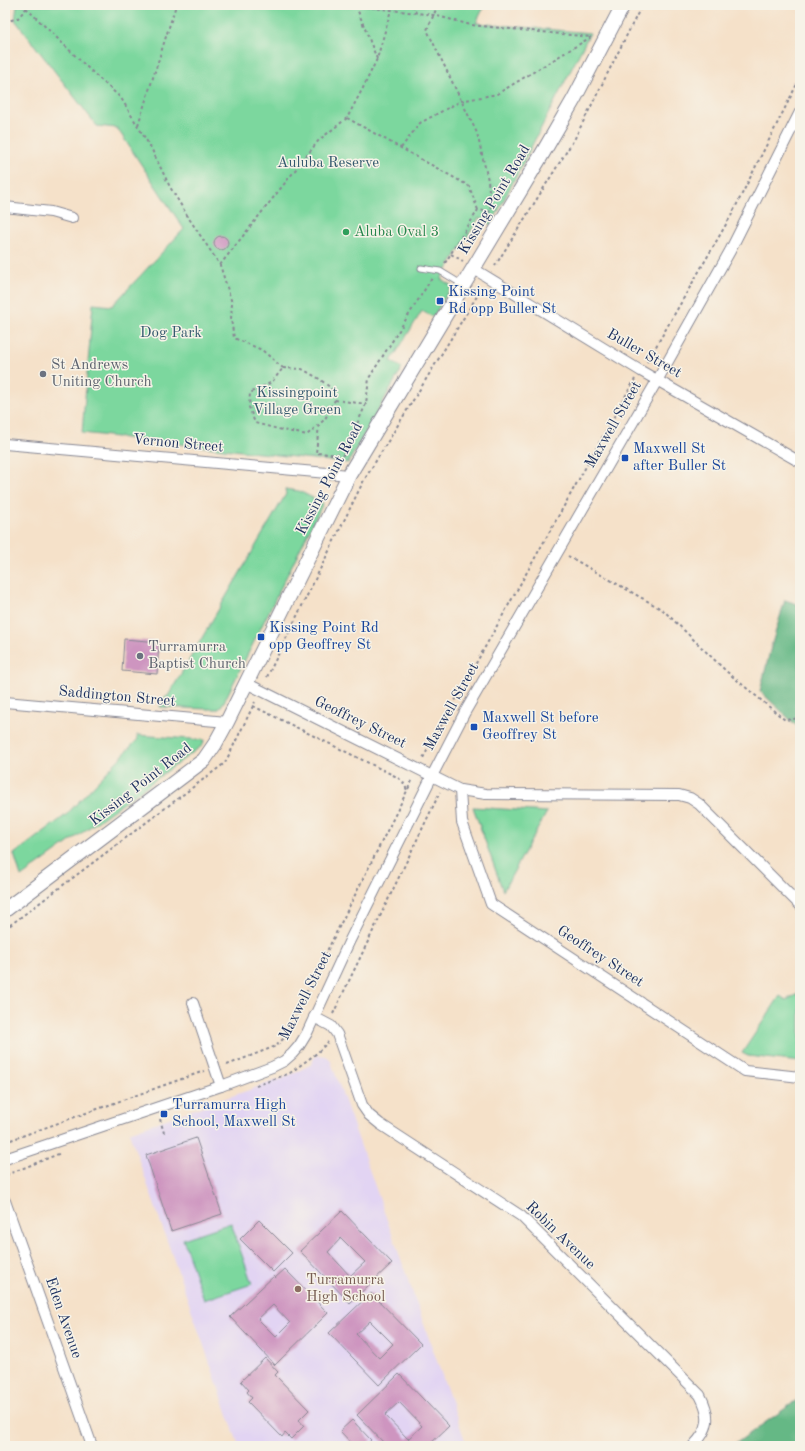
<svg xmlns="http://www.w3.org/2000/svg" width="805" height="1451" viewBox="0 0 805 1451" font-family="'Old Standard TT',serif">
<rect width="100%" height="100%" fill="#f7f3e8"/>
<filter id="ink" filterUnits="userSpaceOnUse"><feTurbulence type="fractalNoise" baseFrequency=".025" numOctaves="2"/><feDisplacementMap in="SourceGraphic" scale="8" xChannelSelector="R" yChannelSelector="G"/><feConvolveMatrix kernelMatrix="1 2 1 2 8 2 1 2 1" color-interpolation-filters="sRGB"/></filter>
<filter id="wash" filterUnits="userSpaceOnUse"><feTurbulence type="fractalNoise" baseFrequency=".012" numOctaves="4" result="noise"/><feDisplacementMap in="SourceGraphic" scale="16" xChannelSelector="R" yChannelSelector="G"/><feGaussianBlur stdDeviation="0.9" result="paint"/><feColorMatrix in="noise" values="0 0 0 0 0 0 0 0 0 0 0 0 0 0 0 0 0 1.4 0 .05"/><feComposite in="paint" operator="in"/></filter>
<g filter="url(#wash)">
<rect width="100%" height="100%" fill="#f5e1c9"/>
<path fill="#e2d4f3" d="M318,1055L326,1056L330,1059L467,1446H239L129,1132L286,1077L312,1064L314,1058Z"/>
<g fill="#7cd79e" stroke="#4c837e">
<path d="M17,5H485L476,23L590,33L491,225L479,218L441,279L452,286L433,317L422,311L391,361L402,368L348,463L82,433L93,304L112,306L184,229L117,128L97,126L15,20Z"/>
<path d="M285,489L299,491L323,503L225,700L219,709H208L160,707L162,699L168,696L286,494Z"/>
<path d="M137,735L204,740L203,745L21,877L14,854L66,815L138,739Z"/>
<path d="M473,807L547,812L503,891Z"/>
<path d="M800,993V1062L748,1056L742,1053L780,996L786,1000Z"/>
<path d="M231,1223L252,1284L204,1300L183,1239Z"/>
</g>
<g fill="#65b885" stroke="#407472">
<path d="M785,600L800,605V729L760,691L771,647Z"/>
<path d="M800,1398V1446H732Z"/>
</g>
<g id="blocks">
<g fill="#ce95c0" fill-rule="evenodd">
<circle cx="221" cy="243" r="7"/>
<path d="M124,639L159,642L157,674L122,671Z"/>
<path d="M196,1138L222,1214L171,1231L146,1155Z"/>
<path d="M342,1211L392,1263L350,1303L300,1251ZM341,1238L365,1262L350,1276L328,1252Z"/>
<path d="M259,1220L292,1253L273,1272L240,1239Z"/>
<path d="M285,1269L328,1313L275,1365L230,1317L274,1276L275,1278ZM273,1305L290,1323L276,1337L258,1319Z"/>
<path d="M371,1293L421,1344L379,1385L329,1333ZM370,1321L393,1344L379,1358L356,1334Z"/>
<path d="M265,1358L278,1372L275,1375L309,1410L299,1420L304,1426L291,1439L285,1433L282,1437L248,1402L252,1398L247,1392L249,1390L241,1381Z"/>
<path d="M399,1374L449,1426L428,1446H387L357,1415ZM399,1402L422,1426L408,1439L385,1415Z"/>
<path d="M352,1420L371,1440L365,1446H354L340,1431Z"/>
</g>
</g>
</g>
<g filter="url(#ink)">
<use href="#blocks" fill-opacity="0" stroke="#888894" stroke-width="1"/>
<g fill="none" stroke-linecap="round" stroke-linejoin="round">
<defs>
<path id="lane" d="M421,268L440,271L463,285"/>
<g id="street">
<path d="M5,207L51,212L72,218"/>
<path d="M474,269L641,371L800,462"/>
<path d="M5,444L349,475"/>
<path d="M246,683L460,790L486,794L679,795L690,798L699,804L800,905"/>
<path d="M5,702L227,722"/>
<path d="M460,790L462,822L491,904L745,1071L800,1077"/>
<path d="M193,1003L221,1086"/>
<path d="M314,1017L331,1026L337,1034L362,1105L369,1115L380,1124L521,1216L700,1395C711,1416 710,1429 693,1446"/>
<path d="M5,1159L221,1086L272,1067L284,1061L292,1054L299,1046L307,1033L350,940L432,776L465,712L658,379L730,251L800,112"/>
<path d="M5,1201L92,1446"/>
</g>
<path id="secondary" d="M5,910L204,760L215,744L227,722L349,475L541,156L574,99L623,5"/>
</defs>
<use href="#lane" stroke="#888894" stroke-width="7"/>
<use href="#street" stroke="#888894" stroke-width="12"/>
<use href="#secondary" stroke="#888894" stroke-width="16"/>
<g stroke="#888894" stroke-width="2" stroke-dasharray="3 3" stroke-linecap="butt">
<path d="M348,5L434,15L471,25L591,37"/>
<path d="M413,5L416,13"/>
<path d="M438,5L427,30L477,133L488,180L491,212"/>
<path d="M356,6L377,59"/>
<path d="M26,8L90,70L121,98L151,148L170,187L190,220L220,265L232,303L231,319L234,338L262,350L283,368"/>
<path d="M5,22L18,18L29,5"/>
<path d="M347,118L469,186L478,210"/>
<path d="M138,125L176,5"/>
<path d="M401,148L420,123L461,101L497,94L591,37"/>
<path d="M451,254L463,261"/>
<path d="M445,263L478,210L492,212"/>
<path d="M220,265L319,140L347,118L363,88L377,59L391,10"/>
<path d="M495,266L575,138L642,5"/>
<path d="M647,362L732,214L800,78"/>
<path d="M283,368L302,369L318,378L331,388L335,400L325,419L307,435L282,430L255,423L249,407L250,393L272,382Z"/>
<path d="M335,400L366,404"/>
<path d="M319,425L316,453L343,455L366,404L369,378L432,278"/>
<path d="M568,556L663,610L726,671L785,720L800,718"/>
<path d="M267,677L363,482L482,288"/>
<path d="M253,706L397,777L403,782L407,790"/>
<path d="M423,758L635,379"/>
<path d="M5,929L225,763L255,702"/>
<path d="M333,1014L440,792"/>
<path d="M227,1065L276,1046L283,1039L413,779"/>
<path d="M256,1086L290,1073L317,1053L328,1042"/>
<path d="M160,1119L164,1133"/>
<path d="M5,1142L204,1071"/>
<path d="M6,1175L61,1153"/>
</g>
<use href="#lane" stroke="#fff" stroke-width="5"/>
<use href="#street" stroke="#fff" stroke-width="10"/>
<use href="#secondary" stroke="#fff" stroke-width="14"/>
</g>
</g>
<circle fill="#2e9e5b" stroke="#f7f3e8" stroke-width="1.5" cx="346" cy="232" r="4"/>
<g fill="#1a4fb4" stroke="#f7f3e8" stroke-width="1.5">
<rect x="436" y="297" width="8" height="8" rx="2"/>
<rect x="621" y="454" width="8" height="8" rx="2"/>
<rect x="257" y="633" width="8" height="8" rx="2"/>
<rect x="470" y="723" width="8" height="8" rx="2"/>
<rect x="160" y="1110" width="8" height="8" rx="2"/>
</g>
<g fill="#6b7280" stroke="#f7f3e8" stroke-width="1.5">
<circle cx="43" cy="374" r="4"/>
<circle cx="140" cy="656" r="4"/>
</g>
<circle fill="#8d6e63" stroke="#f7f3e8" stroke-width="1.5" cx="298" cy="1289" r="4"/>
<g text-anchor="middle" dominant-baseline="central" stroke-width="3" stroke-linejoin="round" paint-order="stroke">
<g font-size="15" fill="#33596e" stroke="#f7f3e8">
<text x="328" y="163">Auluba Reserve</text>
<text x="171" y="333">Dog Park</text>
<text x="297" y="393">Kissingpoint<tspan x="297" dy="17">Village Green</tspan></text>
</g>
<g font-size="15" fill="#1b2f5e" stroke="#f7f3e8">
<text transform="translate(495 200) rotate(-59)">Kissing Point Road</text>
<text transform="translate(644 354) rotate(30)">Buller Street</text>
<text transform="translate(614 425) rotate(-60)">Maxwell Street</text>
<text transform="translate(178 444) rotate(5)">Vernon Street</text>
<text transform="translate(330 479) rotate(-62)">Kissing Point Road</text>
<text transform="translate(117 697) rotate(5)">Saddington Street</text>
<text transform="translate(452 707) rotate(-61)">Maxwell Street</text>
<text transform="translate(360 723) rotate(26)">Geoffrey Street</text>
<text transform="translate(141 785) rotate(-38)">Kissing Point Road</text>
<text transform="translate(600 957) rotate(33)">Geoffrey Street</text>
<text transform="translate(306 996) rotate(-63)">Maxwell Street</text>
<text transform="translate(560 1236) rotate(44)">Robin Avenue</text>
<text transform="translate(63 1318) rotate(71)">Eden Avenue</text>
</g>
<g font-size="15" fill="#27864d" stroke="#f7f3e8" text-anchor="start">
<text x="354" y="232">Aluba Oval 3</text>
</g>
<g font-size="15" fill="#164399" stroke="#f7f3e8" text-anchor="start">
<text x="448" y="292">Kissing Point<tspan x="448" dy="17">Rd opp Buller St</tspan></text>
<text x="633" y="449">Maxwell St<tspan x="633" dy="17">after Buller St</tspan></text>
<text x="269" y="628">Kissing Point Rd<tspan x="269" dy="17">opp Geoffrey St</tspan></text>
<text x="482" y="718">Maxwell St before<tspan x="482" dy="17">Geoffrey St</tspan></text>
<text x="172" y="1105">Turramurra High<tspan x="172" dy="17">School, Maxwell St</tspan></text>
</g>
<g font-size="15" fill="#5b616d" stroke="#f7f3e8" text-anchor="start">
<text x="51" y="365">St Andrews<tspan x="51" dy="17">Uniting Church</tspan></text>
<text x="148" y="647">Turramurra<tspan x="148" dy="17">Baptist Church</tspan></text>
</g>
<g font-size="15" fill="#785e54" stroke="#f7f3e8" text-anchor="start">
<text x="306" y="1280">Turramurra<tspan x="306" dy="17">High School</tspan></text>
</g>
</g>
<rect width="805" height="1451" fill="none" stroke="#f7f3e8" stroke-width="20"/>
</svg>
